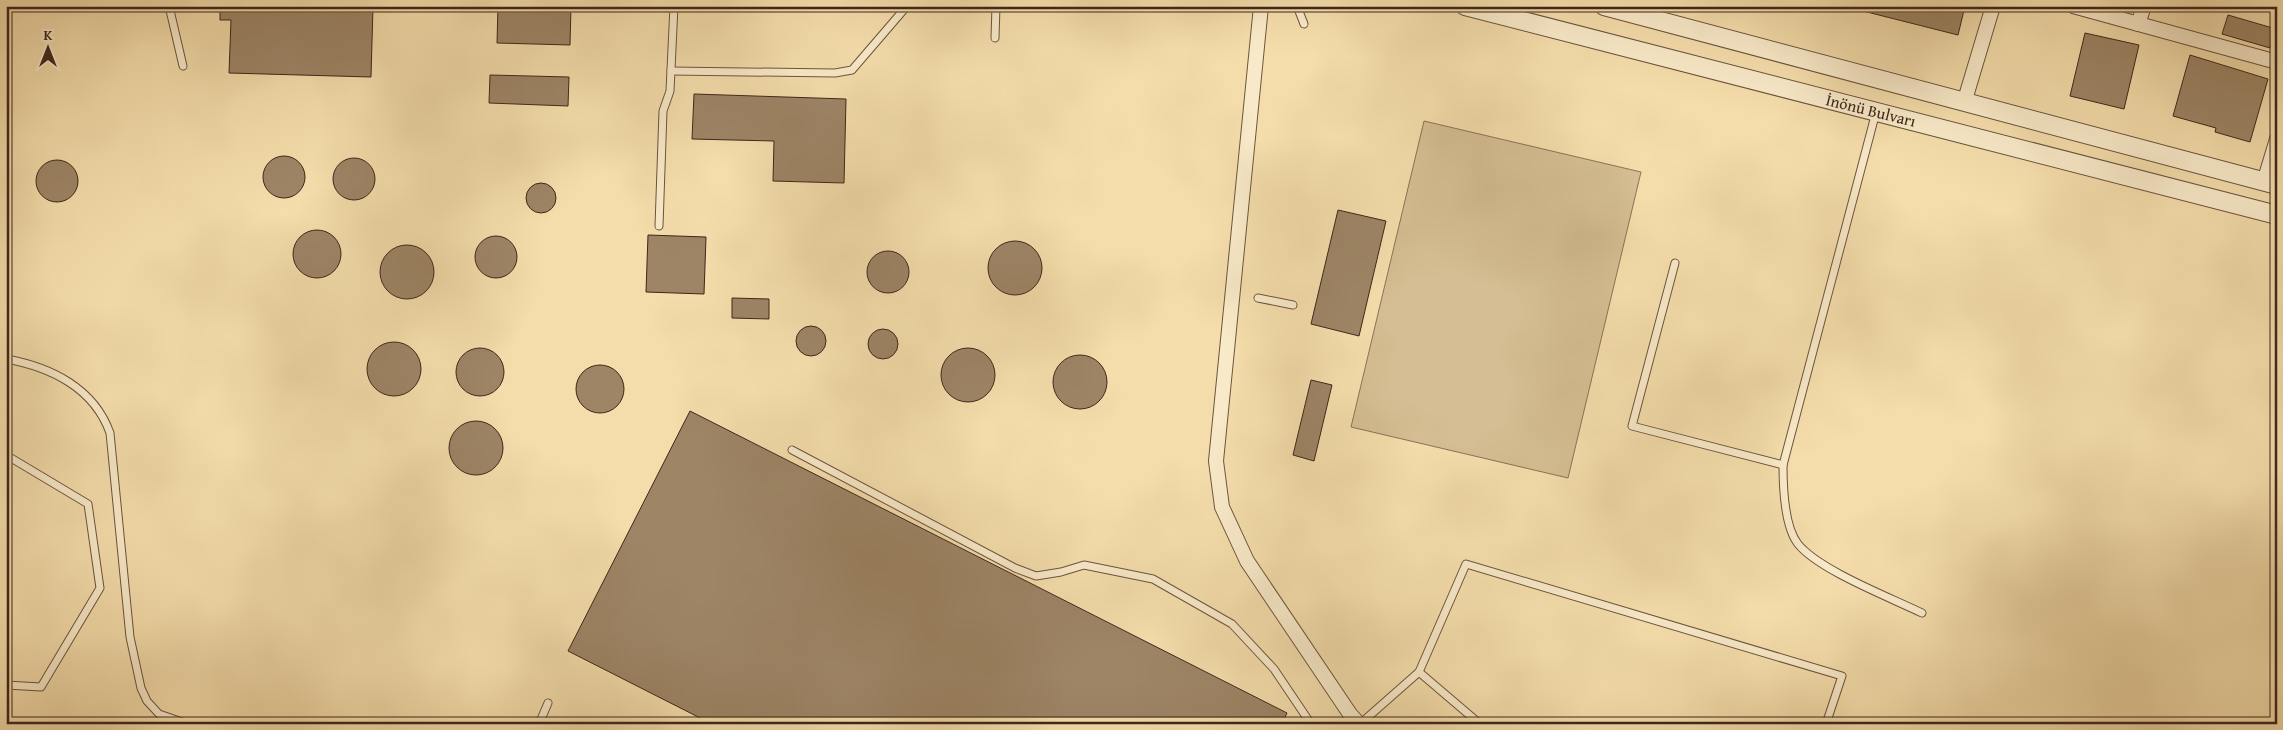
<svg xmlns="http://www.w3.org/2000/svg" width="2283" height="730" viewBox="0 0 2283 730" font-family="'Gentium Book Plus',serif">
<rect width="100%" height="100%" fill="#f4ddab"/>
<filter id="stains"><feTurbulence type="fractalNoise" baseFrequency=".004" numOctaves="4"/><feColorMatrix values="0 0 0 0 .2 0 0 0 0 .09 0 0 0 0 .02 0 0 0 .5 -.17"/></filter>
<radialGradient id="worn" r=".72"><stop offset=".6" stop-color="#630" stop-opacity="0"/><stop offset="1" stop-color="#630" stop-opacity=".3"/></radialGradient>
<path fill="#d5be93" stroke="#8a7257" d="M1424,121L1641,172L1568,478L1351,427Z"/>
<g fill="#9d8566" stroke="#3e261b">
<path d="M220,6H373L371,77L229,73L231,20H220Z"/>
<path d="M498,6H571L570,45L497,43Z"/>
<path d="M1864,6H1965L1958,35L1863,11Z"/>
<path d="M2228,15L2276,29L2270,48L2222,34Z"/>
<path d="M2085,33L2139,45L2124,109L2070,96Z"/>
<path d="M2190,55L2268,79L2250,142L2215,132L2216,128L2173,116Z"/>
<path d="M490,75L569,77L568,106L489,103Z"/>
<path d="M694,94L846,99L844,183L773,181L774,141L692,139Z"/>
<circle cx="284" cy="177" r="21"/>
<circle cx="354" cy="179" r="21"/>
<circle cx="57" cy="181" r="21"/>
<circle cx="541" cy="198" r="15"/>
<path d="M1338,210L1386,221L1359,336L1311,324Z"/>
<circle cx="317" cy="254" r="24"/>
<path d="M648,235L706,237L704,294L646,292Z"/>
<circle cx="496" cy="257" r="21"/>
<circle cx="1015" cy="268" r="27"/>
<circle cx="407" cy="272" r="27"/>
<circle cx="888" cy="272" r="21"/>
<path d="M732,298L769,299V319L732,318Z"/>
<circle cx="811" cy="341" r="15"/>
<circle cx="883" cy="344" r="15"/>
<circle cx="394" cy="369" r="27"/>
<circle cx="968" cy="375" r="27"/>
<circle cx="480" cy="372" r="24"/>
<circle cx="1080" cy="382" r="27"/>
<circle cx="600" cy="389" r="24"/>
<path d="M1311,380L1332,385L1314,461L1293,455Z"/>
<path d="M690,411L1287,713L1282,724H712L568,651Z"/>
<circle cx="476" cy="448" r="27"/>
</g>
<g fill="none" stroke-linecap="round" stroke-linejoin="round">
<defs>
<g id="service">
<path d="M169,6L183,66"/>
<path d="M1297,6L1304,24"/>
<path d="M995,38L996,6"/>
<path d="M671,71L835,73L852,70L907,6"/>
<path d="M1876,112L1783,465C1783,487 1784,526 1798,544C1819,570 1889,597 1922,613"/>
<path d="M659,226L663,111L670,91L674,6"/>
<path d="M1675,263L1632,426L1783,465"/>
<path d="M1258,298L1293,305"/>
<path d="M6,359C51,367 94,388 110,433L130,637L141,688L147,701L159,714L188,724"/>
<path d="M792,450L1015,568L1036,576L1061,572L1084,565L1153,579L1232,624L1274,669L1311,724"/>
<path d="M6,455L88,504L100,588L41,687L6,685"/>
<path d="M1419,672L1480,724"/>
<path d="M539,724L548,703"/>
<path d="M1360,724L1419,672L1466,564L1842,676L1826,724"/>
</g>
<g id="minor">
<path d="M1261,6L1216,461L1222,507L1247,561L1350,714L1359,724"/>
<path d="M2073,6L2277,62"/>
<path d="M2138,24L2144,6"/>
<path d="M1964,103L1993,6"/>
<path d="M2264,182L2277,139"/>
</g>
<g id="tertiary">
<path d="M1465,6L2277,215"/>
<path d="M1604,6L2277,185"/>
</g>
</defs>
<use href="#service" stroke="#6c543f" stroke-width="9"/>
<use href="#minor" stroke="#6c543f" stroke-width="16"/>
<use href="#tertiary" stroke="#6c543f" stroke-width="20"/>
<use href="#service" stroke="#f8e9c8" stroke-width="7"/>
<use href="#minor" stroke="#f8e9c8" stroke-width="14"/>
<use href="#tertiary" stroke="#f8e9c8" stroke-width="18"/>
</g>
<g text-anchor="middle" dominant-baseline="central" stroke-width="4" stroke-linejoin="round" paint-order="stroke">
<g font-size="16" fill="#3e261b" stroke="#f8e9c8">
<text transform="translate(1871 110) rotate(14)">İnönü Bulvarı</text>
</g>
</g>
<rect width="2283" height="730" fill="none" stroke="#f4ddab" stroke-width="25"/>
<rect x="8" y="8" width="2268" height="715" fill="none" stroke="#3e261b" stroke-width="2.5"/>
<rect x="12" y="12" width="2258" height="705" fill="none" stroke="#3e261b"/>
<g transform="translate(48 48)" stroke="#f8e9c8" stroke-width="4" paint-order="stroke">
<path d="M0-4L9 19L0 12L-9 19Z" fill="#3e261b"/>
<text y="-8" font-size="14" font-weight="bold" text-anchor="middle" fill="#3e261b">K</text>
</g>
<rect width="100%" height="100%" filter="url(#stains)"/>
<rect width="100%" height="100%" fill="url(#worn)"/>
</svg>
